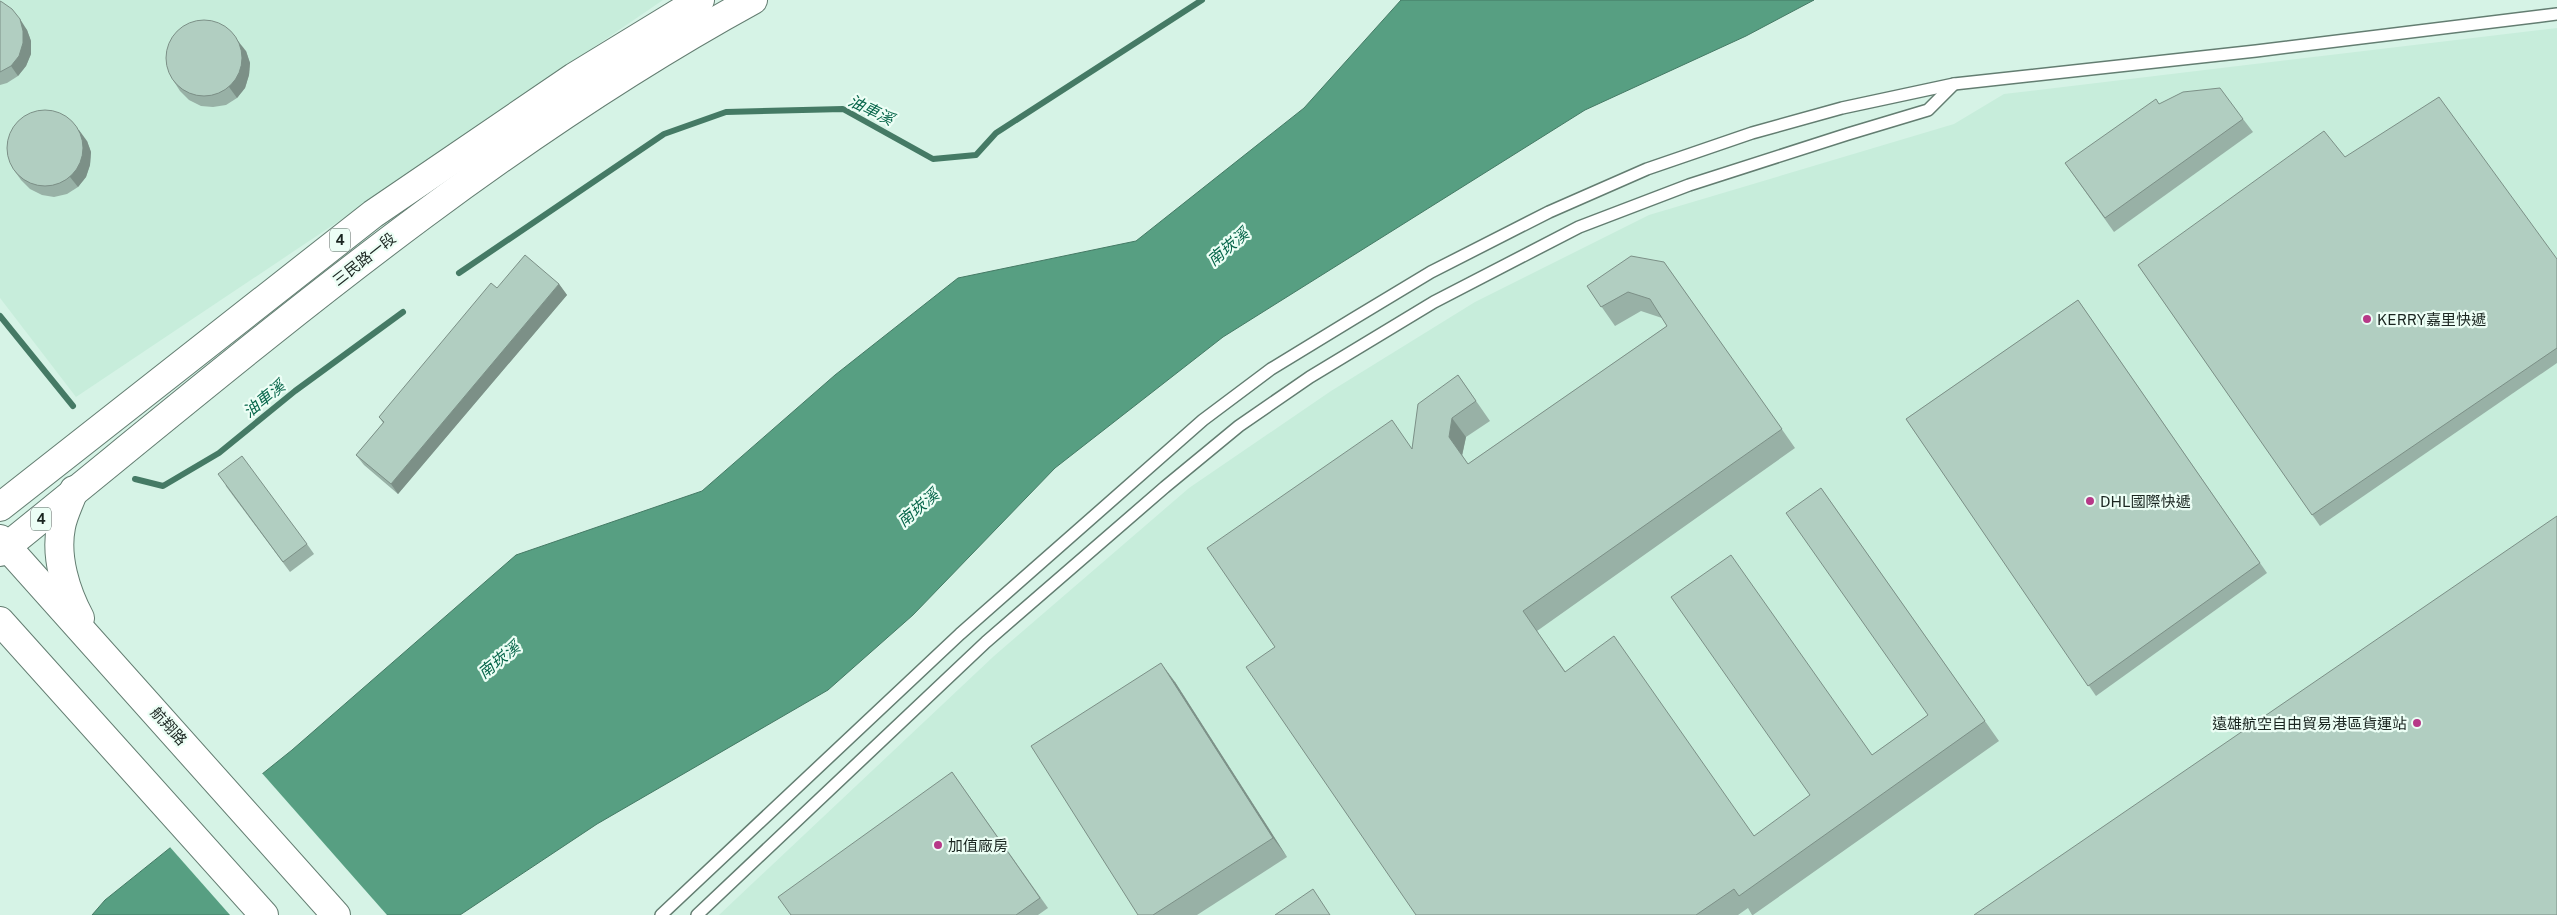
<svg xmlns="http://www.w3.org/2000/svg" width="2557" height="915" viewBox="0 0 2557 915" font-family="'Public Sans','Noto Sans TC',sans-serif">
<rect width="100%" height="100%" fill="#d6f3e6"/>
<g fill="#c7eddb">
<path d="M0,0H663L345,217L76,397L0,298Z"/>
<path d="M2557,28V915H719L994,656L1189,488L1331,391L1475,302L1649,215L1954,124L2004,94Z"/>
</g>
<path fill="#579f82" stroke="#457a65" d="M1401,0H1814L1746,36L1585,110L1223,337L1055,468L913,615L828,690L597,824L460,915H92L105,900L292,750L516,555L702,491L835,375L958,278L1136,241L1304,108Z"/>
<path fill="#d6f3e6" d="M261,772L387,915H230L169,846Z"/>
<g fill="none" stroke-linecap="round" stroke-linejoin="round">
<g stroke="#457a65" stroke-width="6">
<path d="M459,273L664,134L726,112L843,109L933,159L976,155L996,133L1202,0"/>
<path d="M0,316L73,406"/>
<path d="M135,479L163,486L219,453L295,391L403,312"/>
</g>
<defs>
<g id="service">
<path d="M661,915L960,634L1203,420L1271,369L1353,319L1431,272L1549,212L1647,169L1752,133L1842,108L1954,84L2256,51L2557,14"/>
<path d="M697,915L986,642L1165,487L1239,426L1310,377L1434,302L1579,227L1689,185L1848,134L1928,110L1954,84"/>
</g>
<g id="tertiary">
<path d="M74,490C70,502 63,515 61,527C55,557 66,592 80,618"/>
<path d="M0,539L336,915"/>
<path d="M0,621L264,915"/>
</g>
<g id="primary">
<path d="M0,507L373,214L574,77L700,0"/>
<path d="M0,552C242,357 479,150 753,0"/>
</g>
</defs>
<use href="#service" stroke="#637d71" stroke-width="14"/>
<use href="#tertiary" stroke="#637d71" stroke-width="30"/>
<use href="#primary" stroke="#637d71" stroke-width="30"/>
<use href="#service" stroke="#fff" stroke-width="11"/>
<use href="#tertiary" stroke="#fff" stroke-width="28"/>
<use href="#primary" stroke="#fff" stroke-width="28"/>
</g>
<g fill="#98b1a6">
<path d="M0,1L27,30L31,41V54L26,66L18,76L7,83L0,85Z"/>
<path d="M246,51L250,63L249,75L245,88L237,98L226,105L213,107L201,106L189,100L180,91L173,80Z"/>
<path d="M2159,104L2243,119L2253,132L2114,232L2065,163Z"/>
<path d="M87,141L91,152L90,165L86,177L78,187L67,194L54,197L42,195L30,189L21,180L14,170Z"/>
<path d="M2345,157L2557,259V363L2320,526L2138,265Z"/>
<path d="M1664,262L1795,448L1537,631L1565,671L1754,836L1872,755L1928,715L1821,488L1999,741L1753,915H1752L1748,908L1738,915H1416L1275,647L1412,449L1458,375L1490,421L1466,437L1462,455L1468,464L1667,326L1662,318L1641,311L1615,326L1587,286Z"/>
<path d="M559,284L567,295L398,494L364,465L356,455L383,423L379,417L497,288Z"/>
<path d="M2078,300L2267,573L2096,696L1906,419Z"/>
<path d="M225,485L307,544L314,554L290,572Z"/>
<path d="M1175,682L1287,857L1197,915H1138Z"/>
<path d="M952,772L1048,908L1038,915H791Z"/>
</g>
<g fill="#7c9087">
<path d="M20,19L27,30L31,41V54L26,66L18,76L11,66Z"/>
<path d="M238,41L246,51L250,63L249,75L245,88L237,98L229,87Z"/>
<path d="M79,130L87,141L91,152L90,165L86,177L78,187L70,177Z"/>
<path d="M559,284L567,295L398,494L391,484Z"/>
<path d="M1452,418L1466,437L1462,456L1449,437Z"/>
<path d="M1161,663L1175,682L1287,857L1273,838Z"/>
</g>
<g fill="#b1cec1" stroke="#7c9087">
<path d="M0,1L2,2L12,9L20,19L23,31V43L19,56L11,66L0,72Z"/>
<circle cx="204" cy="58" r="38"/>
<path d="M2220,88L2243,119L2105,218L2065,163L2156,99L2159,104L2183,92Z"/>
<path d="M2439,97L2557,259V348L2312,515L2138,265L2324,131L2345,157Z"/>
<circle cx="45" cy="148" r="38"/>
<path d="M525,255L559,284L391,484L356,455L384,422L379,417L491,283L497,288Z"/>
<path d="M1631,256L1664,262L1782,429L1523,611L1565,672L1614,636L1754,836L1810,795L1671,597L1731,555L1872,755L1928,715L1786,513L1821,488L1985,721L1739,896L1734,889L1696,915H1416L1246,667L1275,647L1207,548L1392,420L1412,449L1418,404L1458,375L1476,401L1452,418L1449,437L1468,464L1667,326L1650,299L1628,292L1601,307L1587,286Z"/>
<path d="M2078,300L2260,563L2088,686L1906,419Z"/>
<path d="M242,456L307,544L283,562L218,474Z"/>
<path d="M2557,516V915H1974Z"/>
<path d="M1161,663L1273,838L1153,915H1138L1031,746Z"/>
<path d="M952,772L1040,898L1016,915H791L778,897Z"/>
<path d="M1313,889L1330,915H1275Z"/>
</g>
<g fill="#b73988" stroke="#ecfef5" stroke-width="2">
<circle cx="2367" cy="319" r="5"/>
<circle cx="2090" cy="501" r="5"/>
<circle cx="2417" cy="723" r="5"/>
<circle cx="938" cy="845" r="5"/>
</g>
<g text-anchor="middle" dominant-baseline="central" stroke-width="4.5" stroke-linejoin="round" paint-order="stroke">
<g fill="#ecfef5" stroke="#596660" stroke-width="1">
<rect x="330" y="228.5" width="20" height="23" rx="4"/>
<rect x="31" y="507.5" width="20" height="23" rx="4"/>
</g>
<g font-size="14" font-weight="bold" fill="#1a2520">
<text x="340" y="240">4</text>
<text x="41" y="519">4</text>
</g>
<g font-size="15" fill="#1a2520" stroke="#ecfef5">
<text transform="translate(364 259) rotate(-38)">三民路一段</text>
<text transform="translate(169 726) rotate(48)">航翔路</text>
</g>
<g font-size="15" fill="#1a2520" stroke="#ecfef5" text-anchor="start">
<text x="2377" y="319">KERRY嘉里快遞</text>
<text x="2100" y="501">DHL國際快遞</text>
<text x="2407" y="723" text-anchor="end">遠雄航空自由貿易港區貨運站</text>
<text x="948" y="845">加值廠房</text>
</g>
<g font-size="16" font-style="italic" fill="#07664a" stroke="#ecfef5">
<text transform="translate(871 110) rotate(26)">油車溪</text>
<text transform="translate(1228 247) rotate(-40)">南崁溪</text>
<text transform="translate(264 399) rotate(-39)">油車溪</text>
<text transform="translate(918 508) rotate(-40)">南崁溪</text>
<text transform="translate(499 660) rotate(-39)">南崁溪</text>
</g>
</g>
</svg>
